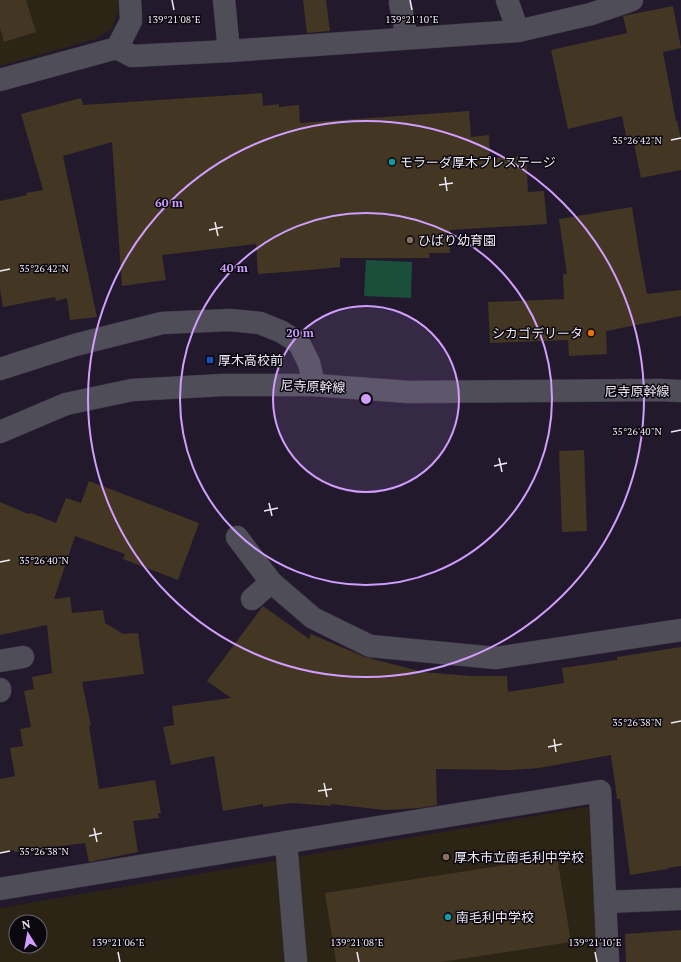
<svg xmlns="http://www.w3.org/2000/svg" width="681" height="962" viewBox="0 0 681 962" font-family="'PT Serif','Noto Sans JP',serif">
<rect width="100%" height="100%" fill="#221a2c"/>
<g fill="#2c2414" fill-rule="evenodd">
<path d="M0,0H119L120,4L112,29L95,39L0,66Z"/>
<path d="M593,806L601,962H0V908ZM16,922H40V946H16Z"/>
</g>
<path fill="#194f3b" d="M366,260L412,262L411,298L364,296Z"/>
<g fill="#433623">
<path d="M0,0H26L36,32L4,42L0,28Z"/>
<path d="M303,0H326L330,31L307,33Z"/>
<path d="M673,6L681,48L663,52L676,121H677L681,139V170L641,178L633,139L627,140L622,116L568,129L551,50L627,33L623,16Z"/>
<path d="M262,93L263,106L279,104V107L299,105L300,123L469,111L471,137L489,135L490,158L526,156L528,192L544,191L547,224L450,230V253H429L430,258H340V267L298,271L258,274L256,244L162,255L166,280L122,286L112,142L63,156L97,317L70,320L67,298L56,301L55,297L3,307L0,289V201L27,195L26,193L43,190L21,114L81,98L83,105Z"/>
<path d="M632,207L639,251L647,294L681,290V316L606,331L607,354L569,356L568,340L490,343L488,302L564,299L563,274H567L559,219Z"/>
<path d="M584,450L587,531L562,532L559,451Z"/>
<path d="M89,481L199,523L178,580L123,559L125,554L75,536L54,599L70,597L72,613L103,610L105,623L123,634L138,633L144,674L82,682L91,726H89L99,789L155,780L161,813H158L159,818L133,821L138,852L89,862L85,843L14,852V850L0,852V779L15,776L10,748L23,746L20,729L31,727L24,691L34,689L32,677L52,673L47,625L0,635V502L28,514L31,513L56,523L66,498L81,503Z"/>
<path d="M263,606L309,639L311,634L365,657L423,672L470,676H507L508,692L564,683L562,668L617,660V657L681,647V866L668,868V869L630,875L620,799H617L611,755L539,768L512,770L436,769L437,805L420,808L385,810L331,804V806L292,803L263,807V804L223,811L214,756L171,765L163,727L174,725L172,706L231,698L207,681Z"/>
<path d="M557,857L571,942L441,962H336L325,893Z"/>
<path d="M681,930V962H626L625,934Z"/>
</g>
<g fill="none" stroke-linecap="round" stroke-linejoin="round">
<defs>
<g id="minor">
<path d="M224,0L229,51"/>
<path d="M507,0L518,31"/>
<path d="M400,3L407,38"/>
<path d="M117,48L132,56L229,51L518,31L591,14L632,0"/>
<path d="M0,80L117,48L131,21L130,0"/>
<path d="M0,369L75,345L162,323L230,320L260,323L282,332L299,343L309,363L314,385"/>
<path d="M0,432L66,404L132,390L223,385H314L409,392L659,390L681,391"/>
<path d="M237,537L271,582L313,618L370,646L496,658L681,630"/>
<path d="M252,599L271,582"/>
<path d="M0,661L23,657"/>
<path d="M0,689V691"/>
<path d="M286,842L296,962"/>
<path d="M0,889L600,791L608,962"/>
<path d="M605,902L681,899"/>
</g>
</defs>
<use href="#minor" stroke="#3f3748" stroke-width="23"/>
<use href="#minor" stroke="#4f4d57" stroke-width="22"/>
</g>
<path fill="none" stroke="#efeaf7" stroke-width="1.5" d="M172,0L174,10M410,0L412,10M671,140L681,138M445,177L447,191M439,185L453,183M215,222L218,236M209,230L223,227M0,271L10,269M671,432L681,430M499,458L502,472M494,466L507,463M269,503L272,516M264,511L278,508M0,562L10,560M671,723L681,721M554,739L556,752M548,747L562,744M324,783L327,797M318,791L332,789M94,828L97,842M89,836L102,833M0,853L10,851M118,952L120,962M357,952L359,962M595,952L597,962"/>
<circle cx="366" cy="399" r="93" fill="#d19dfe" fill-opacity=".12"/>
<g fill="none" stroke="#d19dfe" stroke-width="2">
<circle cx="366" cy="399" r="93"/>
<circle cx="366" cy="399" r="186"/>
<circle cx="366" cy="399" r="278"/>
</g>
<g fill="#0f9aa8" stroke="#0a070e" stroke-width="1.5">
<circle cx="392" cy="162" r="4"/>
<circle cx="448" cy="917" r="4"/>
</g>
<g fill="#8d6e63" stroke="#0a070e" stroke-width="1.5">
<circle cx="410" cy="240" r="4"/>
<circle cx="446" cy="857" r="4"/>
</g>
<circle fill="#e8710a" stroke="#0a070e" stroke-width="1.5" cx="591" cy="333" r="4"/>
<rect fill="#1a4fb4" stroke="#0a070e" stroke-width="1.5" x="206" y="356" width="8" height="8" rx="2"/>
<g text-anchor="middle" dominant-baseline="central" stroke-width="3" stroke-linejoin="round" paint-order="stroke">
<g font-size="13" fill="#efeaf7" stroke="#0a070e" text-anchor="start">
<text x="400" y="162">モラーダ厚木プレステージ</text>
<text x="418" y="240">ひばり幼育園</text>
<text x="583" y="333" text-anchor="end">シカゴデリータ</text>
<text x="218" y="360">厚木高校前</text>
<text x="454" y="857">厚木市立南毛利中学校</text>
<text x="456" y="917">南毛利中学校</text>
</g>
<g font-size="13" fill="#efeaf7" stroke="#0a070e">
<text transform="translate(313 386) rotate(2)">尼寺原幹線</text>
<text x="637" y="391">尼寺原幹線</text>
</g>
</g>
<g font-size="10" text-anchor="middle" fill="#efeaf7" stroke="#0a070e" stroke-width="3" stroke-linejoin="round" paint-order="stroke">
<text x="174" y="23">139°21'08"E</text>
<text x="412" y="23">139°21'10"E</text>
<text x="637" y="144">35°26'42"N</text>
<text x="44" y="272">35°26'42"N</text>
<text x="637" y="435">35°26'40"N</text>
<text x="44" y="564">35°26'40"N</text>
<text x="637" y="726">35°26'38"N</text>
<text x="44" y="855">35°26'38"N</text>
<text x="118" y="946">139°21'06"E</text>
<text x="357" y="946">139°21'08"E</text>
<text x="595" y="946">139°21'10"E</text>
</g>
<circle cx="366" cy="399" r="6" fill="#d19dfe" stroke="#0a070e" stroke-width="2"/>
<g font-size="12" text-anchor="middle" font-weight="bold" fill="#d19dfe" stroke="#0a070e" stroke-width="3" stroke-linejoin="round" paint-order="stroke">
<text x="169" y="207">60 m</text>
<text x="234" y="272">40 m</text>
<text x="300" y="337">20 m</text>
</g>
<g transform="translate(28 934) rotate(349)"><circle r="19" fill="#0a070e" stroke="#66626b"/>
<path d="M0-3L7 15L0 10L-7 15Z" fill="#d19dfe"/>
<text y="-6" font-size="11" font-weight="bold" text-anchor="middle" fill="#efeaf7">N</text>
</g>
</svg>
